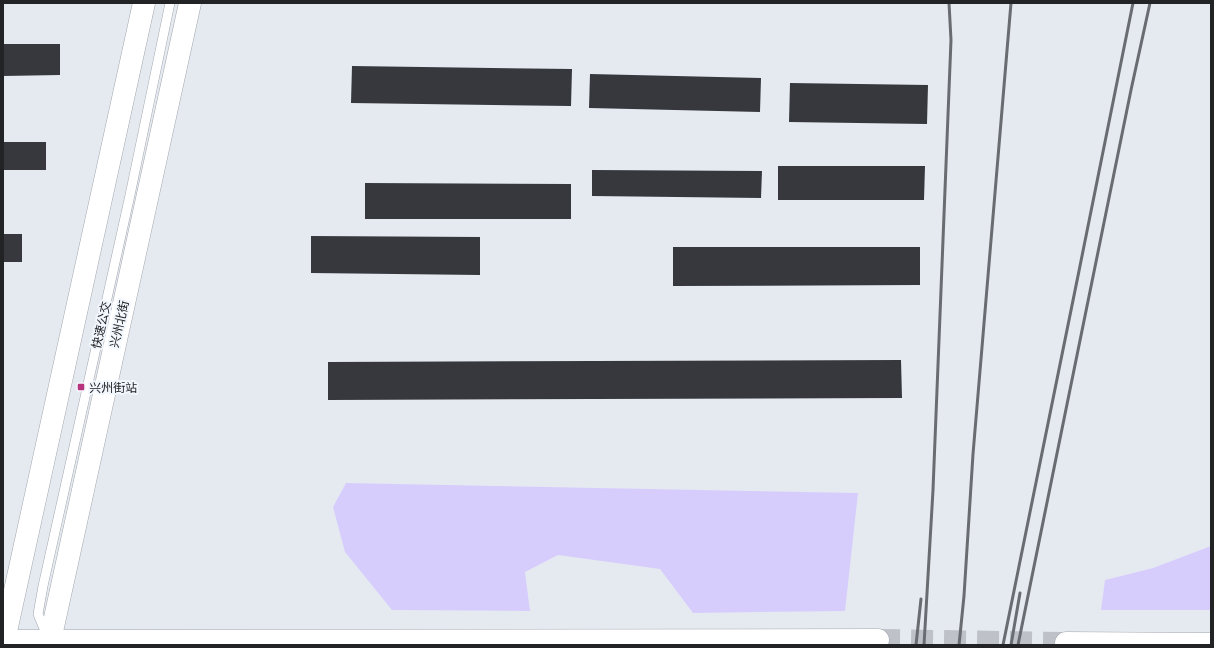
<svg xmlns="http://www.w3.org/2000/svg" width="1214" height="648" viewBox="0 0 1214 648" font-family="'IBM Plex Sans','Noto Sans SC',sans-serif">
<rect width="100%" height="100%" fill="#e5eaf1"/>
<g fill="#d7cdfd">
<path d="M346,483L858,493L845,611L693,613L660,569L558,555L525,572L530,611L392,610L345,552L333,507Z"/>
<path d="M1211,546V610H1101L1105,580L1153,568Z"/>
</g>
<g fill="#36383e">
<path d="M3,44H60V75L3,76Z"/>
<path d="M352,66L572,69L571,106L351,103Z"/>
<path d="M590,74L761,78L760,112L589,108Z"/>
<path d="M790,83L928,85L927,124L789,122Z"/>
<rect x="3" y="142" width="43" height="28"/>
<path d="M778,166H925L924,200H778Z"/>
<path d="M592,170L762,171L761,198L592,196Z"/>
<path d="M365,183L571,184V219H365Z"/>
<rect x="3" y="234" width="19" height="28"/>
<path d="M311,236L480,237V275L311,273Z"/>
<path d="M673,247H920V285L673,286Z"/>
<path d="M901,360L902,398L328,400V362Z"/>
</g>
<g fill="none" stroke-linecap="round" stroke-linejoin="round">
<path stroke="#bec2c8" stroke-width="22" stroke-dasharray="22 11" stroke-linecap="butt" d="M878,640L1066,643"/>
<defs>
<path id="service" d="M47,636L38,614L43,586L130,195L170,3"/>
<g id="secondary">
<path d="M3,645L144,3"/>
<path d="M49,645L190,3"/>
</g>
<g id="primary">
<path d="M3,641L878,640"/>
<path d="M1066,643L1211,644"/>
</g>
</defs>
<use href="#service" stroke="#a3a7ae" stroke-width="10"/>
<use href="#secondary" stroke="#a3a7ae" stroke-width="23"/>
<use href="#primary" stroke="#a3a7ae" stroke-width="23"/>
<use href="#service" stroke="#fff" stroke-width="9"/>
<use href="#secondary" stroke="#fff" stroke-width="22"/>
<use href="#primary" stroke="#fff" stroke-width="22"/>
<g stroke="#696c70" stroke-width="3">
<path d="M916,645L921,599"/>
<path d="M924,645L933,490L951,40L949,3"/>
<path d="M959,645L964,596L973,454L1011,3"/>
<path d="M1003,645C1048,431 1089,217 1133,3"/>
<path d="M1011,645L1020,593"/>
<path d="M1018,645L1131,90L1150,3"/>
</g>
</g>
<rect fill="#b8357e" stroke="#f2f7fe" stroke-width="1.5" x="77" y="383" width="8" height="8" rx="2"/>
<g text-anchor="middle" dominant-baseline="central" stroke-width="4" stroke-linejoin="round" paint-order="stroke">
<g font-size="12" fill="#212325" stroke="#f2f7fe">
<text transform="translate(119 324) rotate(-77)">兴州北街</text>
<text transform="translate(101 325) rotate(-77)">快速公交</text>
</g>
<g font-size="12" fill="#212325" stroke="#f2f7fe" text-anchor="start">
<text x="89" y="387">兴州街站</text>
</g>
</g>
<rect width="1214" height="648" fill="none" stroke="#212325" stroke-width="8"/>
</svg>
